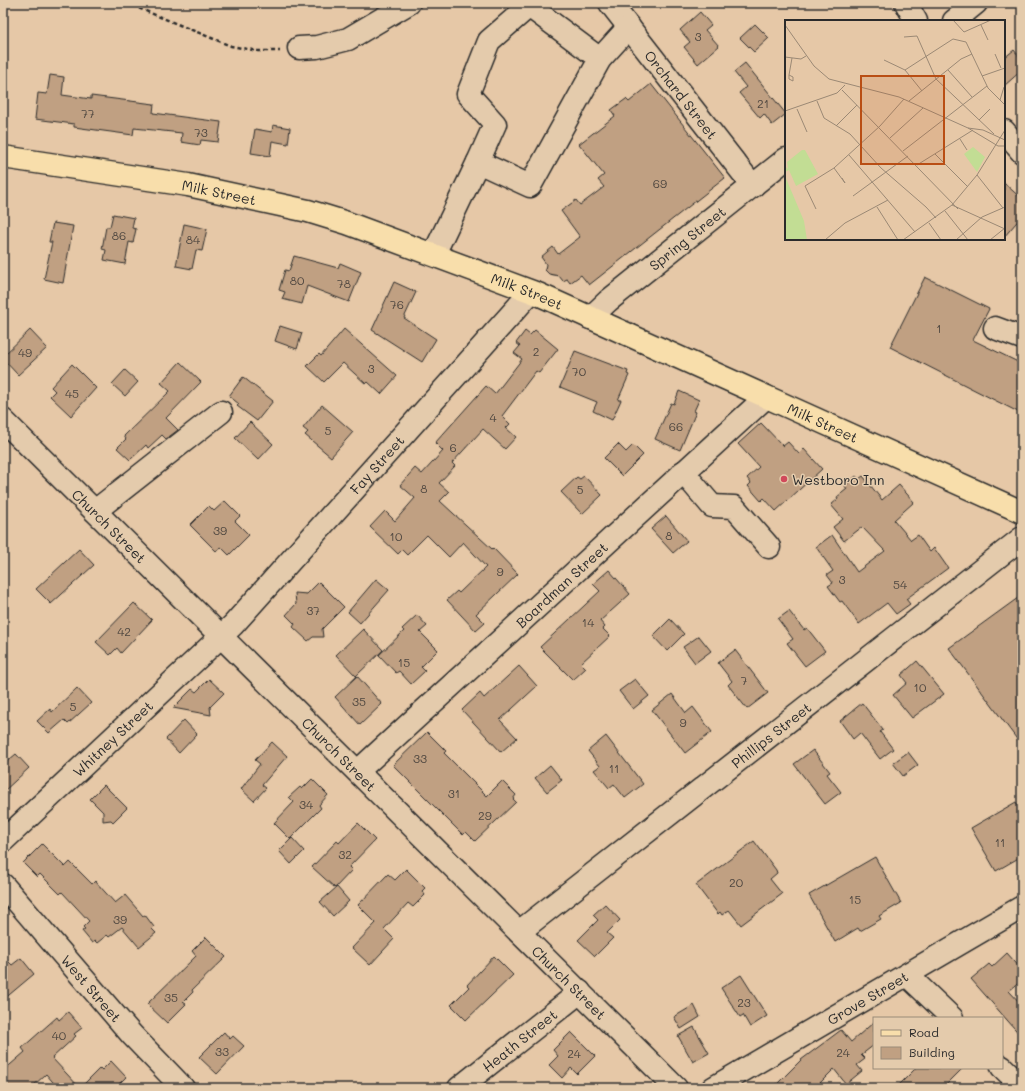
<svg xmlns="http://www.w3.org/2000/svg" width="1025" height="1091" viewBox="0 0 1025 1091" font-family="Mali,sans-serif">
<rect width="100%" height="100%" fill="#e6c8a7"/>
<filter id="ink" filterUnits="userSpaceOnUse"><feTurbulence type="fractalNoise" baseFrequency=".025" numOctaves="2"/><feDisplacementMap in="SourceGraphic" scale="8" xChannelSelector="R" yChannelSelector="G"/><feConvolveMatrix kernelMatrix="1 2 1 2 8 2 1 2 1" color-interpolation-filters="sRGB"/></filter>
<g filter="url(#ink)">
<g fill="#c0a082" stroke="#2b2b2b">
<path d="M700,12L711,25L705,30L719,46L698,64L684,47L690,42L680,30Z"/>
<path d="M755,24L769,38L754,52L740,38Z"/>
<path d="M1014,50L1022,60V70L1004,86V58Z"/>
<path d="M745,63L786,114L772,125L764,114L760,118L739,93L746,87L734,72Z"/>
<path d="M50,75L64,77L62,95L91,99V96L154,104L153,113L221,122L218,142L201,140L200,145L181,142L182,133L134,128L133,135L74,127V124L35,119L38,93L47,94Z"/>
<path d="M651,84L725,178L589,285L581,275L570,283L567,279L563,281L559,276L549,274L545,270L546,264L541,257L553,247L558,254L580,237L561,211L576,200L580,205L604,187L598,180L604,175L579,144L615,116L611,110L626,99L629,102Z"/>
<path d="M273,125L290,128L288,144L272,141L270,156L251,153L255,129L272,132Z"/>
<path d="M1004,183L1022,199V216L1004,237Z"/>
<path d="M113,214L134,218L132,228L136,229L133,243L129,242L125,264L104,260L106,250L102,249L106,227H110Z"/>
<path d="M53,223L73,226L63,283L44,279L52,242H49Z"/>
<path d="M184,224L207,229L202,251L196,250L192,269L176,266Z"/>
<path d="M294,256L338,268L340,263L361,272L349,302L307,286L302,304L282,299L285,292L279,290L285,270L289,271Z"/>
<path d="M925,277L989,309L973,340L1022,364V414L890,347Z"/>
<path d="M394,282L416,292L404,318L436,339L422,362L372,330Z"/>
<path d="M280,326L302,333L297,349L275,341Z"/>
<path d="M344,329L397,376L381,394L368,382L366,384L343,363L324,382L307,366L319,354L321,356Z"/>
<path d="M30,330L47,348L18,375L3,359V356Z"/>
<path d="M535,330L558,349L539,373L536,371L502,416L510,424L506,428L516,437L505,449L483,429L452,463L455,466L439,483L449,492L440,501L492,549L493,548L518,574L476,614L485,623L476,631L447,600L457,591L459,593L486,567L463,542L449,557L427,535L407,555L402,550L398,554L370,527L385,511L395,521L415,498L400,485L415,468L422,474L443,451L435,443L486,386L495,394L522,359L514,353L520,346L516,343L525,331L530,335Z"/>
<path d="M575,351L628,371L627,374L629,375L618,400H621L612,420L593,411L597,402L560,387Z"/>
<path d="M180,362L201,382L166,418L178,430L166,439L162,435L148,448L146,445L130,460L117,448L126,439L124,436L170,391L161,383Z"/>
<path d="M72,364L96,388L71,416L50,396L55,391L51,387Z"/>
<path d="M125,370L138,382L125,396L112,384Z"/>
<path d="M243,377L273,401L257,421L237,406L239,404L229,396Z"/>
<path d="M679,391L699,400L694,411L696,412L680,450L655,439L671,403L674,404Z"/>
<path d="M322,405L353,432L331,457L305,435L308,432L303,428Z"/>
<path d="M250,422L273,444L258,460L235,438Z"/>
<path d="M761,423L783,446L788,442L799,454L804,449L822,469L776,511L764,498L761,501L748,486L751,483L747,478L759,467L738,444Z"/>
<path d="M618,444L626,452L633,445L643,455L622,476L604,458Z"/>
<path d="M584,476L602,495L582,514L561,492L577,477L580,479Z"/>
<path d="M856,476L859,479L863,476L882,500L899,485L914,502L894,520L911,540L918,535L930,552L934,548L948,568L906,599L910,604L896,614L887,603L859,624L842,601L840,602L828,586L833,583L827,575L833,571L816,547L832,535L857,572L885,551L862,527L844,541L833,527L843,519L831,505L838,499L837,497L847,489L845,486Z"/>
<path d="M225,501L240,516L235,521L249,535L229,555L221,547L216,551L190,525L209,506L214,511Z"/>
<path d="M666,516L687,541L673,553L651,529Z"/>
<path d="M79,549L94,565L51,604L36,589Z"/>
<path d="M609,570L630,594L600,621L605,627L603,629L610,636L581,663L586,668L573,680L540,647L600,591L593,584Z"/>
<path d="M376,579L389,590L360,623L348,612Z"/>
<path d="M319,582L344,607L322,629L323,637H313L308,641L293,627L295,624L286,615L296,604L295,593L307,594Z"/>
<path d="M1022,595V746L949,648Z"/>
<path d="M134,603L152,620L121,653L117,648L110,655L96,642Z"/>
<path d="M789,611L804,630L807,628L825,651L805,666L787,643L793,639L778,619Z"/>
<path d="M417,615L427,626L420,632L438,650L421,667L425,671L411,684L399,671L396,673L379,655L404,631L402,629Z"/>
<path d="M670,619L684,634L667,651L653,636Z"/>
<path d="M363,629L383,650L356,676L336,655Z"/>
<path d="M699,636L711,651L695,663L683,647Z"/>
<path d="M735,650L768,693L747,709L728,685L732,681L718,663Z"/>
<path d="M917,661L944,694L912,718L893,695L907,683L901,675Z"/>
<path d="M519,666L537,686L500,720L517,738L501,752L462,710L480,693L484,698Z"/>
<path d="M357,676L382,704L360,725L335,697Z"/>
<path d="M209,679L224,693L210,707L211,715L173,708L192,689L196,692Z"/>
<path d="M635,679L649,696L633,709L619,691Z"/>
<path d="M77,688L91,703L68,724L64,720L49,733L37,721L50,709L52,712Z"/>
<path d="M672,694L686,713L693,707L712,732L685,753L652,710Z"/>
<path d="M862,703L883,730L880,732L893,749L880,759L860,733L853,739L840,721Z"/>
<path d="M184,720L197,734L179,753L166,739Z"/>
<path d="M427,732L446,751L444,753L487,796L502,781L516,795L513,799L516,802L475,841L466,832L463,835L393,765Z"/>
<path d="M606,736L643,784L625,798L614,784L609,788L594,770L600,766L588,751Z"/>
<path d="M272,742L287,756L262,785L266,788L254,801L241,789L260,764L255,760Z"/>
<path d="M813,750L830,772L827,774L841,792L825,804L794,764Z"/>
<path d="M908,752L918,765L903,776L893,763Z"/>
<path d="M16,754L29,768L3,792V765Z"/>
<path d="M550,765L562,780L547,792L535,778Z"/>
<path d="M312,779L328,795L319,805L321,808L290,839L274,823L294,802L289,797L300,787L302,789Z"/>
<path d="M104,785L127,808L113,822L111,820L103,821V812L90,799Z"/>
<path d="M1016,802L1022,813V856L996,871L971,828Z"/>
<path d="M358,823L375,840L349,867L352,870L335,888L312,867L337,841L339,843Z"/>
<path d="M292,838L304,851L291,864L279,851Z"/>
<path d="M754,841L776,870L777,873L770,879L782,894L741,925L729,910L722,915L720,912L718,914L696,885Z"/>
<path d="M42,844L65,867L70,862L92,884L95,881L115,903L125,895L143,916L145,915L154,927L152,929L156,933L139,947L122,927L109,937L107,935L97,943L95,941L92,943L82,931L85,929L83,927L89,921L62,892L60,894L40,874L37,877L23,863Z"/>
<path d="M875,857L901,903L879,916L881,919L860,931L858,928L835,942L809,895Z"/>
<path d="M406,869L425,888L422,891L425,895L413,907L408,903L384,929L394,939L370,965L352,948L376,923L358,905L388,874L395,880Z"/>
<path d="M337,887L349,901L333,916L320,902Z"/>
<path d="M605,904L620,920L607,933L613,938L595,956L578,940L598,920L593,915Z"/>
<path d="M206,937L226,957L192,990L193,992L183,1002L186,1004L167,1023L147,1004L196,956L192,951Z"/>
<path d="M1007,953L1022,970V980L1009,991L1022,1005V1037L971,979L989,964L992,967Z"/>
<path d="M3,956L12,965L21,958L34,974L3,1000Z"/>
<path d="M494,956L513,975L466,1020L451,1005L469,987L467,985Z"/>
<path d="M741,975L767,1016L750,1027L743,1015L740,1017L721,988Z"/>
<path d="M694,1005L700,1017L681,1029L674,1017Z"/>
<path d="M68,1012L82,1028L74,1034L76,1036L52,1058L80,1088H58L46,1074L31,1088H3V1071L25,1052L22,1048L57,1017L59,1020Z"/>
<path d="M874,1022V1045L861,1055L865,1059L857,1065L862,1071L846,1084L834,1069L815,1088H773L801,1060L841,1030L851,1042Z"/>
<path d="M694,1027L709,1053L693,1062L678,1036Z"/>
<path d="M224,1032L230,1039L233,1036L244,1046L217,1074L199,1057Z"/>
<path d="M571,1032L595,1056L577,1074L571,1068L562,1078L549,1065L558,1056L553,1050Z"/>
<path d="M111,1061L126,1077L115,1088H80L100,1068L102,1070Z"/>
<path d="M916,1068H963L943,1088H896Z"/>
</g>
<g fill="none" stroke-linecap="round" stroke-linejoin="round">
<defs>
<g id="minor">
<path id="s1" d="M610,3L753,186"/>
<path d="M906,3L916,21"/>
<path d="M954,21L976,3"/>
<path d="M299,48L317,47L348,39L409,3"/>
<path d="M1004,131L1022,152"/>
<path d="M478,162L495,124L468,94L489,41L529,6L600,59"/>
<path d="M434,254L478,162L530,186L600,59L629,27"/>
<path id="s2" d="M590,318L608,301L786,159"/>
<path d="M995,328L1022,338"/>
<path id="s3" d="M3,420L676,1088"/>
<path d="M683,472L712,506L734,507L769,547"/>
<path d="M95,511L221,412"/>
<path id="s4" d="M358,771L766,397"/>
<path id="s5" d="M3,841L233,625L531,292"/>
<path id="s6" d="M3,885L132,1035L183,1088"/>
<path id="s7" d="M519,932L1022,538"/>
<path d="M907,975L952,1018"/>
<path d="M1002,1067L1022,1086"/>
<path id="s8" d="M459,1088L580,992"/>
<path id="s9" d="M713,1088L1022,907"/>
</g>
<g id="major">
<path id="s10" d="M3,157L188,185L308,211L347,223L538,294L1022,512"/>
</g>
</defs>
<use href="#minor" stroke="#2b2b2b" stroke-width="25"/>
<use href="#major" stroke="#2b2b2b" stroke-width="25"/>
<path stroke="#2b2b2b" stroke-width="2.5" stroke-dasharray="4 3" stroke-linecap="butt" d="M126,3L231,46L258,51H280"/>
<use href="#minor" stroke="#e4cbac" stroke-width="22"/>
<use href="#major" stroke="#f8deab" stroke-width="22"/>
</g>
</g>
<circle fill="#d1495b" stroke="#e4cbac" stroke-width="1.5" cx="784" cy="479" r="4"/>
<g text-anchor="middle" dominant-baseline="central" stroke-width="3" stroke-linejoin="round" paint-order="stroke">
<g font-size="12" fill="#504841">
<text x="698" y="36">3</text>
<text x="763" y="103">21</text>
<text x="88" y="113">77</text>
<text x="201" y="132">73</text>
<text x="660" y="183">69</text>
<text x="119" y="235">86</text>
<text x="193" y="239">84</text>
<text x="297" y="280">80</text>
<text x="344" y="283">78</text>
<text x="397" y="304">76</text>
<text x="939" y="328">1</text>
<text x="536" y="351">2</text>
<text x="25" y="352">49</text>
<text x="371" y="368">3</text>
<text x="579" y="371">70</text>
<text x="72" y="393">45</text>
<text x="493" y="417">4</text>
<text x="676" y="426">66</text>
<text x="328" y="430">5</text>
<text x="453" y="447">6</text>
<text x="424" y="488">8</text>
<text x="580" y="489">5</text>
<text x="220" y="530">39</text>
<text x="669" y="535">8</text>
<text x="396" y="536">10</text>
<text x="500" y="571">9</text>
<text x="842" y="579">3</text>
<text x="900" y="584">54</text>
<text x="313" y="610">37</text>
<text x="588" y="622">14</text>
<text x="124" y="631">42</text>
<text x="404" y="662">15</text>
<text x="744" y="680">7</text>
<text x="920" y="687">10</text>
<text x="359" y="701">35</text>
<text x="73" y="706">5</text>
<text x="683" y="722">9</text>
<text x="420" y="758">33</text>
<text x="614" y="768">11</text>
<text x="454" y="793">31</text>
<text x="306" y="804">34</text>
<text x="485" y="815">29</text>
<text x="1000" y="842">11</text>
<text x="345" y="854">32</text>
<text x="736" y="882">20</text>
<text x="855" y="899">15</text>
<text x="120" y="919">39</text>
<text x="171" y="997">35</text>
<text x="744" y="1002">23</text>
<text x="59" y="1035">40</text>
<text x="222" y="1051">33</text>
<text x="843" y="1052">24</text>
<text x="574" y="1053">24</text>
</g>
<g font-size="14" fill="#2b2b2b" stroke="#e4cbac">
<text stroke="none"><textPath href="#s1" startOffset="116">Orchard Street</textPath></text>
<text stroke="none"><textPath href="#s10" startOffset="219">Milk Street</textPath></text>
<text stroke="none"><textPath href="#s2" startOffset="126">Spring Street</textPath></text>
<text stroke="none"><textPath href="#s10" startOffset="543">Milk Street</textPath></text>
<text stroke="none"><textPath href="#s10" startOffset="867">Milk Street</textPath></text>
<text stroke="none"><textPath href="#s5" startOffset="531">Fay Street</textPath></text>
<text stroke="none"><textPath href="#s3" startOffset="150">Church Street</textPath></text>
<text stroke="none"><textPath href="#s4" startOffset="276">Boardman Street</textPath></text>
<text stroke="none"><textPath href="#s7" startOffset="320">Phillips Street</textPath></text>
<text stroke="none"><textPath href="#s5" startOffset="150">Whitney Street</textPath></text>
<text stroke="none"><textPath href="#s3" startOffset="474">Church Street</textPath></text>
<text stroke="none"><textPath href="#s3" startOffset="798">Church Street</textPath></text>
<text stroke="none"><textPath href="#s6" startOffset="136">West Street</textPath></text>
<text stroke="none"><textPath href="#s9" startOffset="179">Grove Street</textPath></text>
<text stroke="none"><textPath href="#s8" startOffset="77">Heath Street</textPath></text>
</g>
<g font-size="14" fill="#2b2b2b" stroke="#e4cbac" text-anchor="start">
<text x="792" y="479">Westboro Inn</text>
</g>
</g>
<g transform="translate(785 20)">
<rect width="220" height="220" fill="#e6c8a7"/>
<path d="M188,127L200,137L192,152L179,134ZM17,130H20L33,154L11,166L4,150L0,152V146L3,149L2,142ZM0,156L19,201L22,220H0Z" fill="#c2dd94"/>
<path fill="none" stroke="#9b8975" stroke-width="1" d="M168,0L179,12L206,0M0,5L29,46L44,59L114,77L183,108L213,126H220M196,5L203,20M119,17L132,16L151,59L209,114M210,34L216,48M0,37L16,39L21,36M99,40L120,50M120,50L168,19L181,22L203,68L220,85M120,50L137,71M163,50L187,77M4,55L8,57V61L4,59V55L7,38M197,56L220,48M57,70L173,189M215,80L219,67M32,81L39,98L65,114L96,148L141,187L151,198M124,81L176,39L187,34M12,89L22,112M0,91L52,73L60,65M194,100L205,89M51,106L72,85M183,108L198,110L220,120M105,118L138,88M175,119L182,130M118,131L202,66M150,134L183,167M64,135L130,212M132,145L188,110M49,148L60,163L57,158M192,155L218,188M68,176L123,136M167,185L220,209M92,187L113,220M31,189L20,166L49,148L95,106L119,79M160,191L183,220M144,203L156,220M40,220L60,203L103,180M118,220L167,185L192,155L220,110M171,220L197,197L220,187M205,220L220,208"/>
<path fill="#b94e14" fill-opacity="0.15" stroke="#b94e14" stroke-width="2" d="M76,56H159V144H76Z"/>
<rect width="220" height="220" fill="none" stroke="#2b2b2b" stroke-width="2"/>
</g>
<rect width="1025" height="1091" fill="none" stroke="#e4cbac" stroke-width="16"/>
<rect x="8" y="8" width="1009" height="1075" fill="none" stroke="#2b2b2b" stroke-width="1.5" filter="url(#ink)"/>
<rect x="873" y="1017" width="130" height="52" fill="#e4cbac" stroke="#9a8b78"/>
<rect x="881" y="1030" width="20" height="6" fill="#f8deab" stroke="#9a8b78"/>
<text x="909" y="1037" font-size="12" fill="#2b2b2b">Road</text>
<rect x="881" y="1047" width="20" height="12" fill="#c0a082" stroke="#9a8b78"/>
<text x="909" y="1057" font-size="12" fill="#2b2b2b">Building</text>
</svg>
